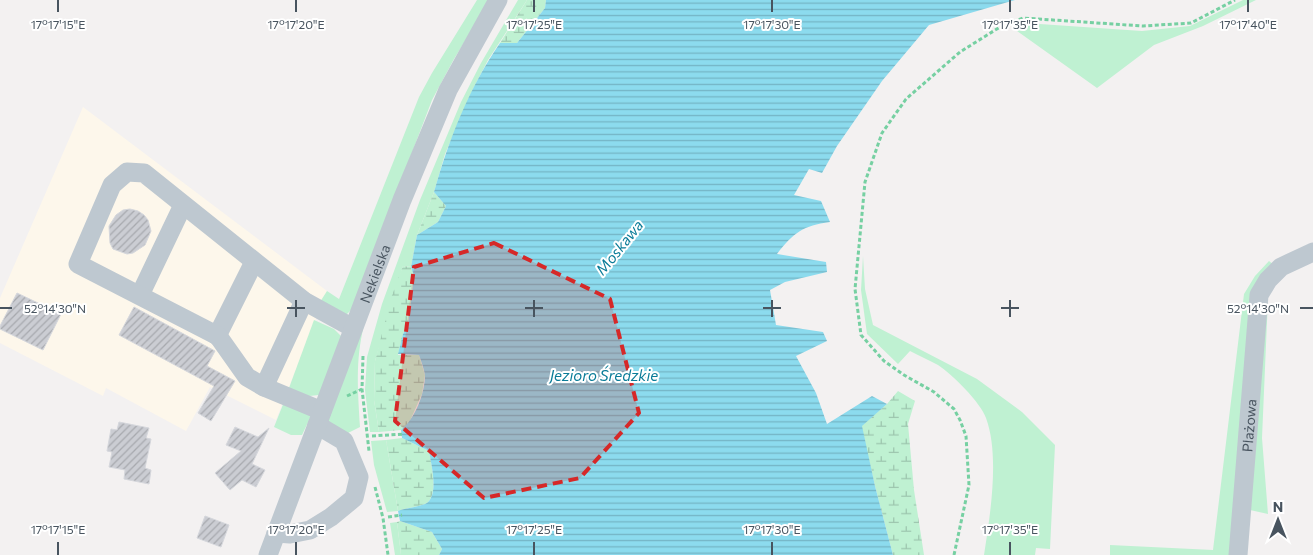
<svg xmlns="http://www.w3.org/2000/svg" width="1313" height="555" viewBox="0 0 1313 555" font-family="Commissioner,sans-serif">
<defs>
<pattern id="wetland-marsh" width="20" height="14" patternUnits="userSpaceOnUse" patternTransform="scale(1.25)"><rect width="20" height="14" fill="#bff1d2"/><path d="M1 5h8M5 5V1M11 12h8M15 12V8" fill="none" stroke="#9dc6ae"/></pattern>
<pattern id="water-rules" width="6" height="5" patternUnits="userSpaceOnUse" patternTransform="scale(1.25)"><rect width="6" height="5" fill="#8cdbee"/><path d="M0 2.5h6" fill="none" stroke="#74b4c4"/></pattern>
<pattern id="building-hatch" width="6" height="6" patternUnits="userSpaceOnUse" patternTransform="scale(1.25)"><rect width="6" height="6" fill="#cbcdd3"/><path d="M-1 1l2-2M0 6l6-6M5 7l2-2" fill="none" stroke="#a7a9ae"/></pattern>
</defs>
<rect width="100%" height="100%" fill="#f3f1f1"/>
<path fill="#fdf7eb" d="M83,107L327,291L276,420L210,387L186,431L106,388L103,396L0,343V298Z"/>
<g fill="#bff1d2">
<path d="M477,0H490L454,59L432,100L353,308L347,314L341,315L320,302L327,291L339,299L419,97L432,73Z"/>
<path d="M518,0H527L488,60L474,87L445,154L434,192L417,235L411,267L403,266L375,361L374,400L379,432H370L365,390L367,357L382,304L420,200L461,102L481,63Z"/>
<path d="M1243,0H1256L1203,26L1154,45L1097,88L1013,28L1025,23L1142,31L1190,26Z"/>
<path d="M863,256L865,289L873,325L977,379L1022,412L1055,445L1050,549L1036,548L1035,555H984C990,516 1000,456 986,418C981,403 952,374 938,365C929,360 919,356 910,351L898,364L867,334L861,290Z"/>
<path d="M1269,261L1274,265L1260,280L1229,555H1110V545L1213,550L1244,294L1255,276Z"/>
<path d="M1268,298L1262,438L1268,514L1250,510L1262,317Z"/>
<path d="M314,320L334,329L342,337L319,395L309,396L289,388Z"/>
<path d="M364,325C355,362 358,390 360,427L344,435L327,421Z"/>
<path d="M284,402L311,416L302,435H291L274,427Z"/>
<path d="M386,440L398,511L387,512L374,465L371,441Z"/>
<path d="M397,522L401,555H395L390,523Z"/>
</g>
<g fill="url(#wetland-marsh)">
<path d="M527,0H546L545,8L517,43H500Z"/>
<path d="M434,192L446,206L438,222L417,235Z"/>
<path d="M403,266L411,267L414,276L408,325L403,334L398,355H419L425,375L422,394L409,423L401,430L379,432L374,400L375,361L391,298Z"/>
<path d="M898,391L915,401L908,424L914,490L924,555H893L875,486L861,426L887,404Z"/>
<path d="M402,438L429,451C431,464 440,497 425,504C417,507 406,508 398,511L386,440Z"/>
<path d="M400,521L432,532L442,549L439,555H401L397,522Z"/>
</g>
<path fill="url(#water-rules)" d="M546,0H1015L929,25L882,81L837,146L822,173L809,169L794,195L821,201L830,222C803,226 794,232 777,254L826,262L827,272L785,282L770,290L776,325L823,332L827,341L796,356L816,393L827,424L872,396L887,404L862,426L875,486L893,555H439L442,549L432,532L400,521L398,511C406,508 417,507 425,504C440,497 431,464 429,451L402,438L401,430C415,419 425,393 425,375C424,369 421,361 419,355L398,354L403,334L408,325L414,276L411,267L417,235L438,222L446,206L434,192C448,141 470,86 500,43H517L545,8Z"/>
<g fill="url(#building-hatch)" stroke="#d5d7dc">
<path d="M130,209L138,211L144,215L148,220L151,231L145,245L133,253L127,254L113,249L110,243L109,226L116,215L123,210Z"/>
<path d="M17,293L61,314L43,350L0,329V326Z"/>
<path d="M134,307L215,351L207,366L235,381L211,421L198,413L214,386L119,335Z"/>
<path d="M119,422L149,428L146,438L151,439L145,468L151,470L149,484L124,479L125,470L109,467L112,452L107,451L111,429L117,430Z"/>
<path d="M235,427L258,437L269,428L252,464L265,470L256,487L242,480L230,490L215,473L241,451L226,445Z"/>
<path d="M205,516L229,525L221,547L197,538Z"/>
</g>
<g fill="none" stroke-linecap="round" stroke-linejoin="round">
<g stroke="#76d0a2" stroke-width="3" stroke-dasharray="4 2.5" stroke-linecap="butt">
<path d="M363,356L362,389L369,451"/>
<path d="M347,396L362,389"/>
<path d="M372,436L404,434"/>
<path d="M375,487L383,518L388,555"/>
<path d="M388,517L402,515"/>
<path d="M954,555L969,485L966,436L960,420L954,409L934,392L904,375L884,361L861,335L855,289L865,182L882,133L906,99L960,52L1000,27L1023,18L1143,26L1191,23L1235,0"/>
</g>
<g stroke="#bec8d0" stroke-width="19">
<path d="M140,295L183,205"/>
<path d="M217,336L254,262"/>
<path d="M264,387L304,301"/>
<path d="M322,411L264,387L247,377L218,336L78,264L112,185L127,172L144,173L304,301L353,328"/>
<path d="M276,533L290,534L310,530L331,517L354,498L359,477L344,441L317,425"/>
<path id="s1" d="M268,555L402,200L448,90L498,0"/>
<path id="s2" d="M1238,555L1259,295L1268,280L1281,267L1313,252"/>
</g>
</g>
<path fill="#d62828" fill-opacity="0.2" stroke="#d62828" stroke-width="4" stroke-dasharray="10 6" stroke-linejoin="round" d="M494,243L610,299L639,413L580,478L484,498L395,421L414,267Z"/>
<path fill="none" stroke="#48545f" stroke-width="2" d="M58,0V12M296,0V12M534,0V12M772,0V12M1010,0V12M1248,0V12M296,300V317M534,300V317M772,300V317M1010,300V317M0,308H12M287,308H305M525,308H543M763,308H781M1001,308H1019M1300,308H1313M58,542V555M296,542V555M534,542V555M772,542V555M1010,542V555"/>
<g text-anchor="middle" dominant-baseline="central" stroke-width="4" stroke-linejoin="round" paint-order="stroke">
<g font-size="14" fill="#48545f" stroke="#fff">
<text stroke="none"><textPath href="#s1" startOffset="301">Nekielska</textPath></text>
<text stroke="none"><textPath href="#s2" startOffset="130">Plażowa</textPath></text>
</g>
<g font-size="15" font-style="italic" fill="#0a7c98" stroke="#fff">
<text transform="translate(619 247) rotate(-51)">Moskawa</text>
<text x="604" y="375">Jezioro Średzkie</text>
</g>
</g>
<g font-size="12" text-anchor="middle" fill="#48545f" stroke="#fff" stroke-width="4" stroke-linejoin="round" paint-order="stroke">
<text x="58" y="29">17°17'15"E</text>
<text x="296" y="29">17°17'20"E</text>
<text x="534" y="29">17°17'25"E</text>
<text x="772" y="29">17°17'30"E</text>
<text x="1010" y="29">17°17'35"E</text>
<text x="1248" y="29">17°17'40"E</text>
<text x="55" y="313">52°14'30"N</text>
<text x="1258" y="313">52°14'30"N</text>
<text x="58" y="534">17°17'15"E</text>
<text x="296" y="534">17°17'20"E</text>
<text x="534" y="534">17°17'25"E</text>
<text x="772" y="534">17°17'30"E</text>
<text x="1010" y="534">17°17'35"E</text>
</g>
<g transform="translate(1278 520)" stroke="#ffffff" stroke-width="4" paint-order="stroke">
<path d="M0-4L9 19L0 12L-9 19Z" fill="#48545f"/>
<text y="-8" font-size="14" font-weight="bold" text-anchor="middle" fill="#48545f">N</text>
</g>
</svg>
